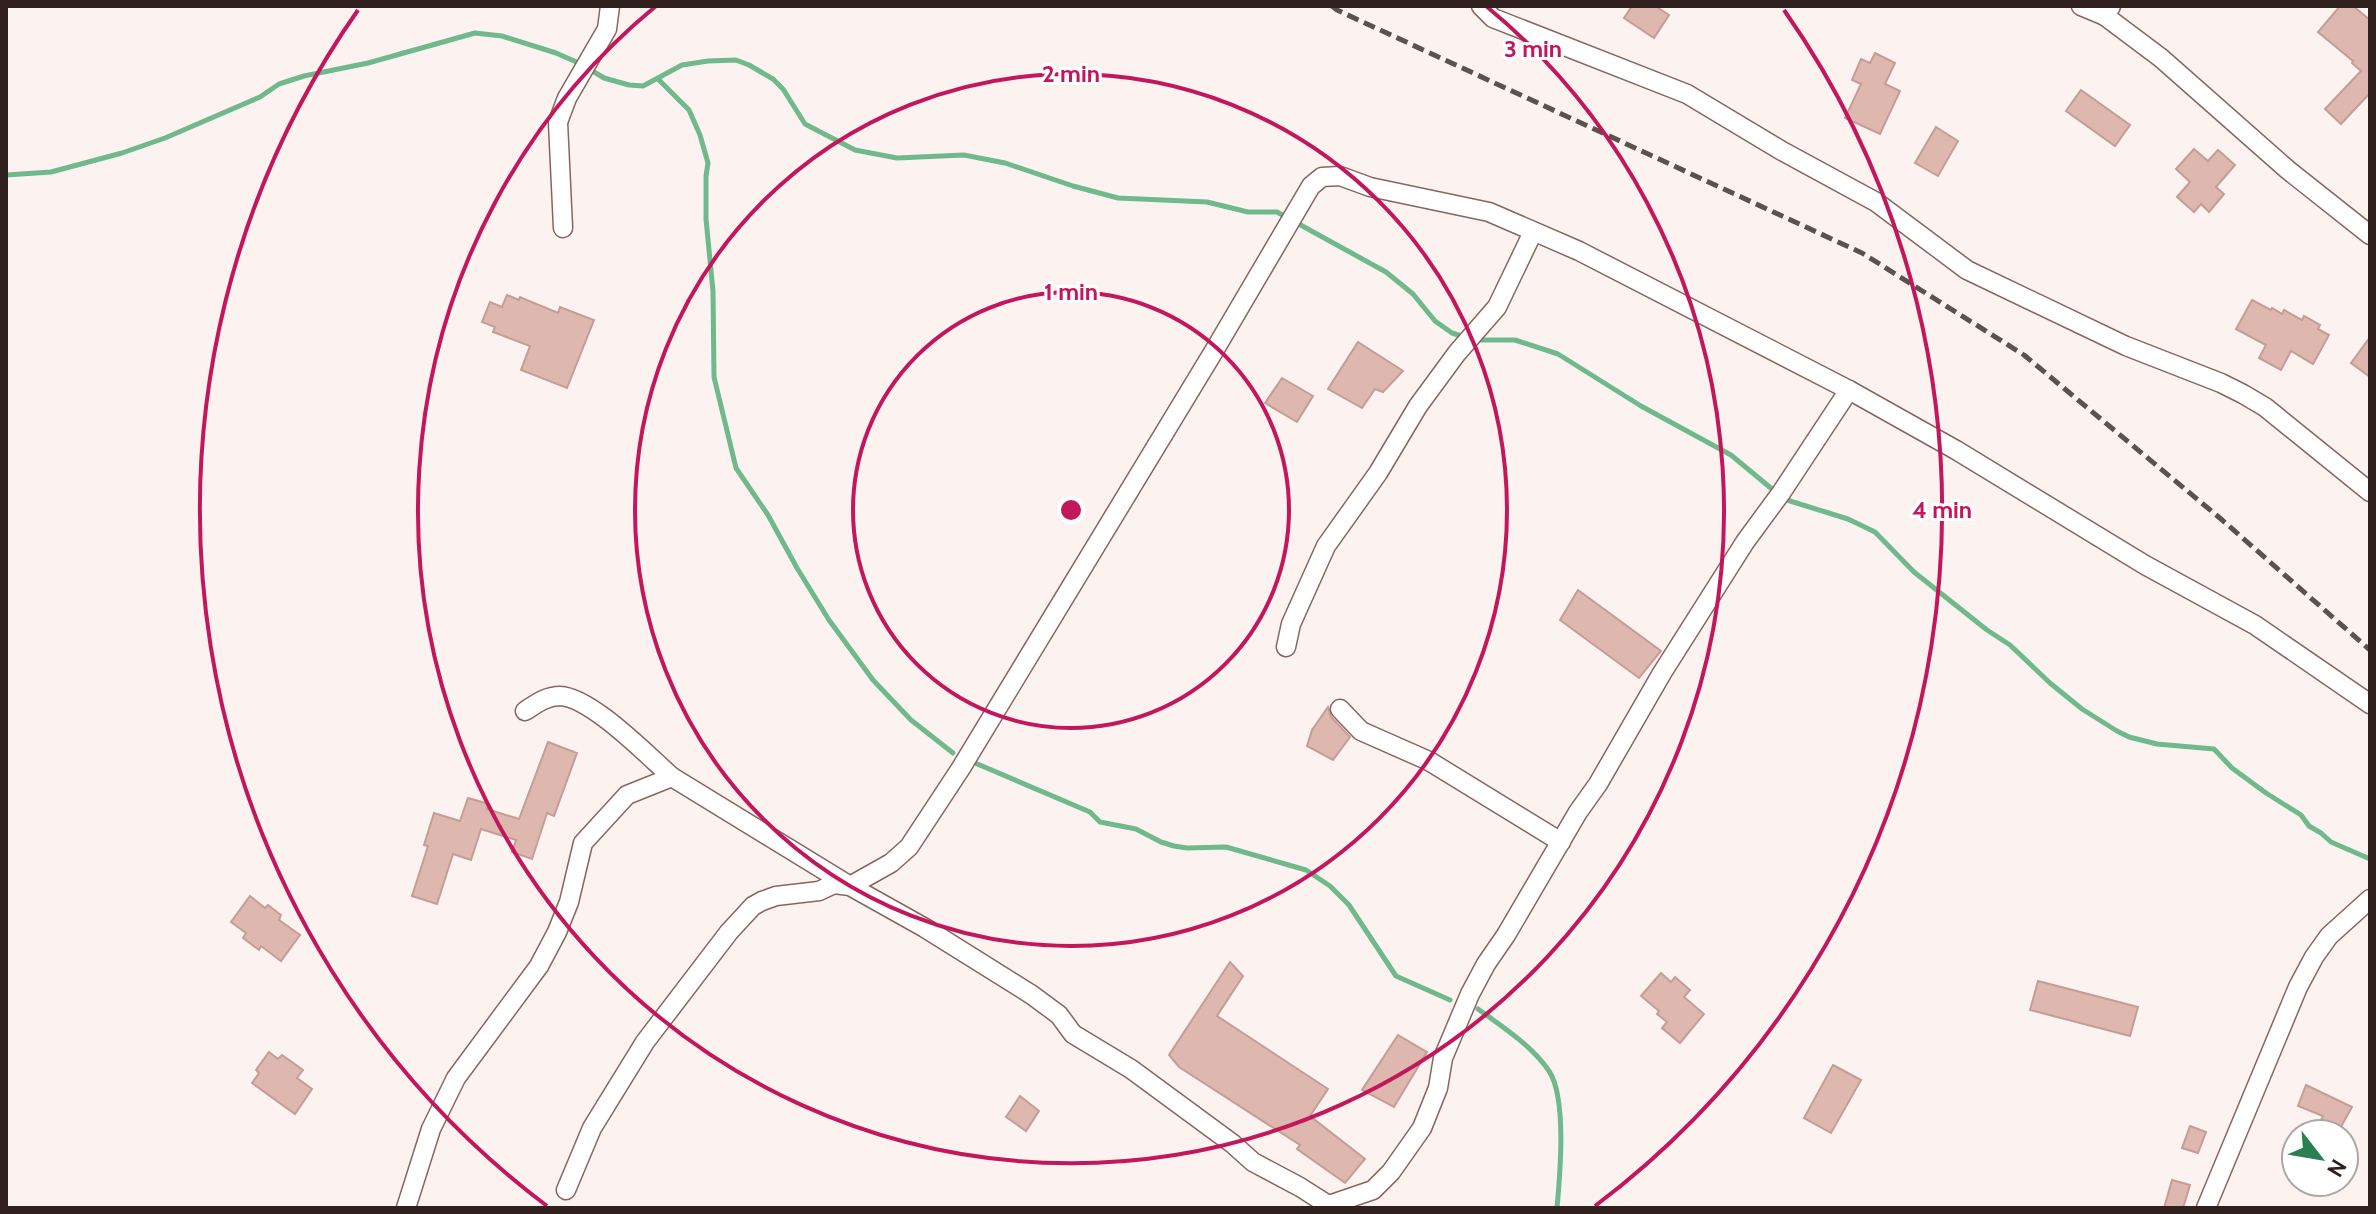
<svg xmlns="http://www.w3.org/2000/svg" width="2376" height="1214" viewBox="0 0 2376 1214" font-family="Cabin,sans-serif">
<rect width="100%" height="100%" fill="#fcf3f1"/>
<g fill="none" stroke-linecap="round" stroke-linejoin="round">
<g stroke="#70b98c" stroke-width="5">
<path d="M658,79L689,110L700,135L708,163L706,176V219L713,291L714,377L736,468L768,515L797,568L829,620L873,680L911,720L953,753"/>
<path d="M6,175L51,172L122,153L165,138L260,97L279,84L304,76L368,63L475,33L502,36L556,53L581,64L604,78L629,85L643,86L682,65L708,61L736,60L749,65L773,79L783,89L805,124L855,150L897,158L964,155L1005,163L1073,186L1118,198L1207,202L1248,212H1277L1386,272L1413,294L1435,321L1452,333L1465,337"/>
<path d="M1475,340H1515L1558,354L1641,406L1731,455L1778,494L1790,501L1848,519L1875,532L1914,572L1987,630L2010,645L2050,683L2082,709L2117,731L2129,737L2157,744L2214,749L2232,768L2266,793L2301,815L2309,826L2321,833L2331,842L2370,859"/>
<path d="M975,763L1090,812L1100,822L1136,829L1161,842L1174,846L1187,848L1226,847L1306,870L1330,886L1349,905L1396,976L1450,1000"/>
<path d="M1478,1009C1503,1027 1532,1046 1549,1071C1567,1098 1560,1175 1557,1208"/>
</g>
</g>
<g fill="#deb7af" stroke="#c49d96" stroke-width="2">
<path d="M1632,6H1655L1669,15L1654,38L1624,18Z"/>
<path d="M2340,6H2353L2370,20V93L2341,124L2325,109L2361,71L2352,63L2353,61L2318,32Z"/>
<path d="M1875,53L1895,63L1885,84L1900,91L1880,134L1845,118L1861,84L1852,80L1861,59L1870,63Z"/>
<path d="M2081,90L2130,125L2115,146L2066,111Z"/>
<path d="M1936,127L1958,141L1938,176L1915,163Z"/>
<path d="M2194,149L2208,161L2218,150L2235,165L2216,187L2224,194L2209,212L2201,204L2194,212L2177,197L2190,182L2176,169Z"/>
<path d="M507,295L519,300L520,297L558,313L560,307L594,320L567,388L521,370L530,346L493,332L495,327L482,322L490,302L502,307Z"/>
<path d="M2252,300L2271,310L2272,308L2282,314L2284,310L2302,320L2304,316L2320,325L2318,329L2329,335L2313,364L2291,351L2281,370L2259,358L2266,345L2236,329Z"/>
<path d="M2370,337V377L2351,363Z"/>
<path d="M1358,342L1403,371L1383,392L1375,389L1362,408L1328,389Z"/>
<path d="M1282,378L1313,396L1297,422L1265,403Z"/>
<path d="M1578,590L1661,651L1639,678L1560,620Z"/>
<path d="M1328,707L1331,717L1350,737L1333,760L1307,746L1312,730Z"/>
<path d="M548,742L577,753L554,816L547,813L532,859L512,852L516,840L481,829L471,860L453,854L437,904L412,896L428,846L424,845L434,813L460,821L468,798L489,804L487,809L519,819Z"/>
<path d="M250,896L265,908L268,905L281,915L279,920L300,935L281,961L261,946L259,950L243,938L246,933L231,922Z"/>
<path d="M1230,962L1243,976L1217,1016L1328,1089L1310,1116L1365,1159L1345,1183L1297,1149L1300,1145L1179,1067L1169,1055Z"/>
<path d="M1661,973L1671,982L1675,977L1690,990L1684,997L1704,1014L1680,1043L1662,1028L1667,1022L1657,1014L1659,1011L1641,996Z"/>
<path d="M2038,981L2138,1007L2130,1036L2030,1010Z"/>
<path d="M1398,1035L1427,1052L1394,1107L1362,1090Z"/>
<path d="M269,1052L278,1059L282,1055L303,1070L297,1078L312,1089L295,1114L252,1083L259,1073L256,1070Z"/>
<path d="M1833,1065L1861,1080L1831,1133L1804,1118Z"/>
<path d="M2306,1085L2352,1107L2337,1134L2318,1126L2323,1116L2298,1106Z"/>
<path d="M1020,1096L1039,1111L1026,1131L1006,1117Z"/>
<path d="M2190,1126L2206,1132L2198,1153L2182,1148Z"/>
<path d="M2172,1180L2190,1185L2183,1208H2164Z"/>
</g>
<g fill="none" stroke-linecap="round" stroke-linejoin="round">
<defs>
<g id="street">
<path d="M1481,6L1493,18L1687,94L1782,151L1876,202L1967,270L2126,346L2221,383L2243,394L2265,407L2370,492"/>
<path d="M2081,6L2105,16"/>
<path d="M2111,6L2105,16L2161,58L2288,170L2370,235"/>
<path d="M563,228L558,122L567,98L607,29L610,6"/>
<path d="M1286,647L1291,624L1326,546L1378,473L1418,406L1457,353L1497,307L1533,232"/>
<path d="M1340,709L1361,731L1429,761L1561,842"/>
<path d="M672,777L850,886L891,863L909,847L961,768L1214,351L1311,186L1322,177L1340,176L1370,187L1489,212L1579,251L1849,390L1956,450L2145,565L2255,625L2370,704"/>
<path d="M566,1190L592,1128L645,1042L729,932L753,906L762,901L776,896L819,891L834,884L850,886L925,928L1032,995L1059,1015L1073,1034L1131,1069L1233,1144L1253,1162L1300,1187L1333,1208"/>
<path d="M1329,1205L1373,1190L1391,1172L1422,1128L1438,1088L1443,1058L1470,994L1486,964L1506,935L1578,812L1598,784L1662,673L1745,542L1781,493L1849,390"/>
<path d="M406,1208L431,1129L456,1078L539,966L557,932L569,902L583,843L627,795L672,777C648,756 591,697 560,696C546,696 536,704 525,711"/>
<path d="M2206,1208L2298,987L2314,957L2329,936L2370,899"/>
</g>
</defs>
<use href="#street" stroke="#89655f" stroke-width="21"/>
<use href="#street" stroke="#fff" stroke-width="18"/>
<path stroke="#5e504e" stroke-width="5" stroke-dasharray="12 6" stroke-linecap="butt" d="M1332,6L1337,10L1862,253L2024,355L2221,519L2370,650"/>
</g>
<g fill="none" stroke="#c2185b" stroke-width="4">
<circle cx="1071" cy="510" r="218"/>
<circle cx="1071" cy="510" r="436"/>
<path d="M1486 6A653 653 0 1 1 656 6"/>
<path d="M547 1206A871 871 0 0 1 358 10M1784 10A871 871 0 0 1 1595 1206"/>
</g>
<circle cx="1071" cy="510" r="12" fill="#c2185b" stroke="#fff" stroke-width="4"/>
<g font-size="24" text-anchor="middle" font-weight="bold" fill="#c2185b" stroke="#fff" stroke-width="6" stroke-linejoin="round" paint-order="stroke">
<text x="1533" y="57">3 min</text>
<text x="1071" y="82">2 min</text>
<text x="1071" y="300">1 min</text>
<text x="1942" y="518">4 min</text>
</g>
<rect width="2376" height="1214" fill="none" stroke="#30211f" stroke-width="16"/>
<g transform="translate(2320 1158) rotate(121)"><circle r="38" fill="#ffffff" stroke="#aca6a5" stroke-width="2"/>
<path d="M0-6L14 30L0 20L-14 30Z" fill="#2b8053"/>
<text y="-12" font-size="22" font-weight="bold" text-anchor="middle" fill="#30211f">N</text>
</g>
</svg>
